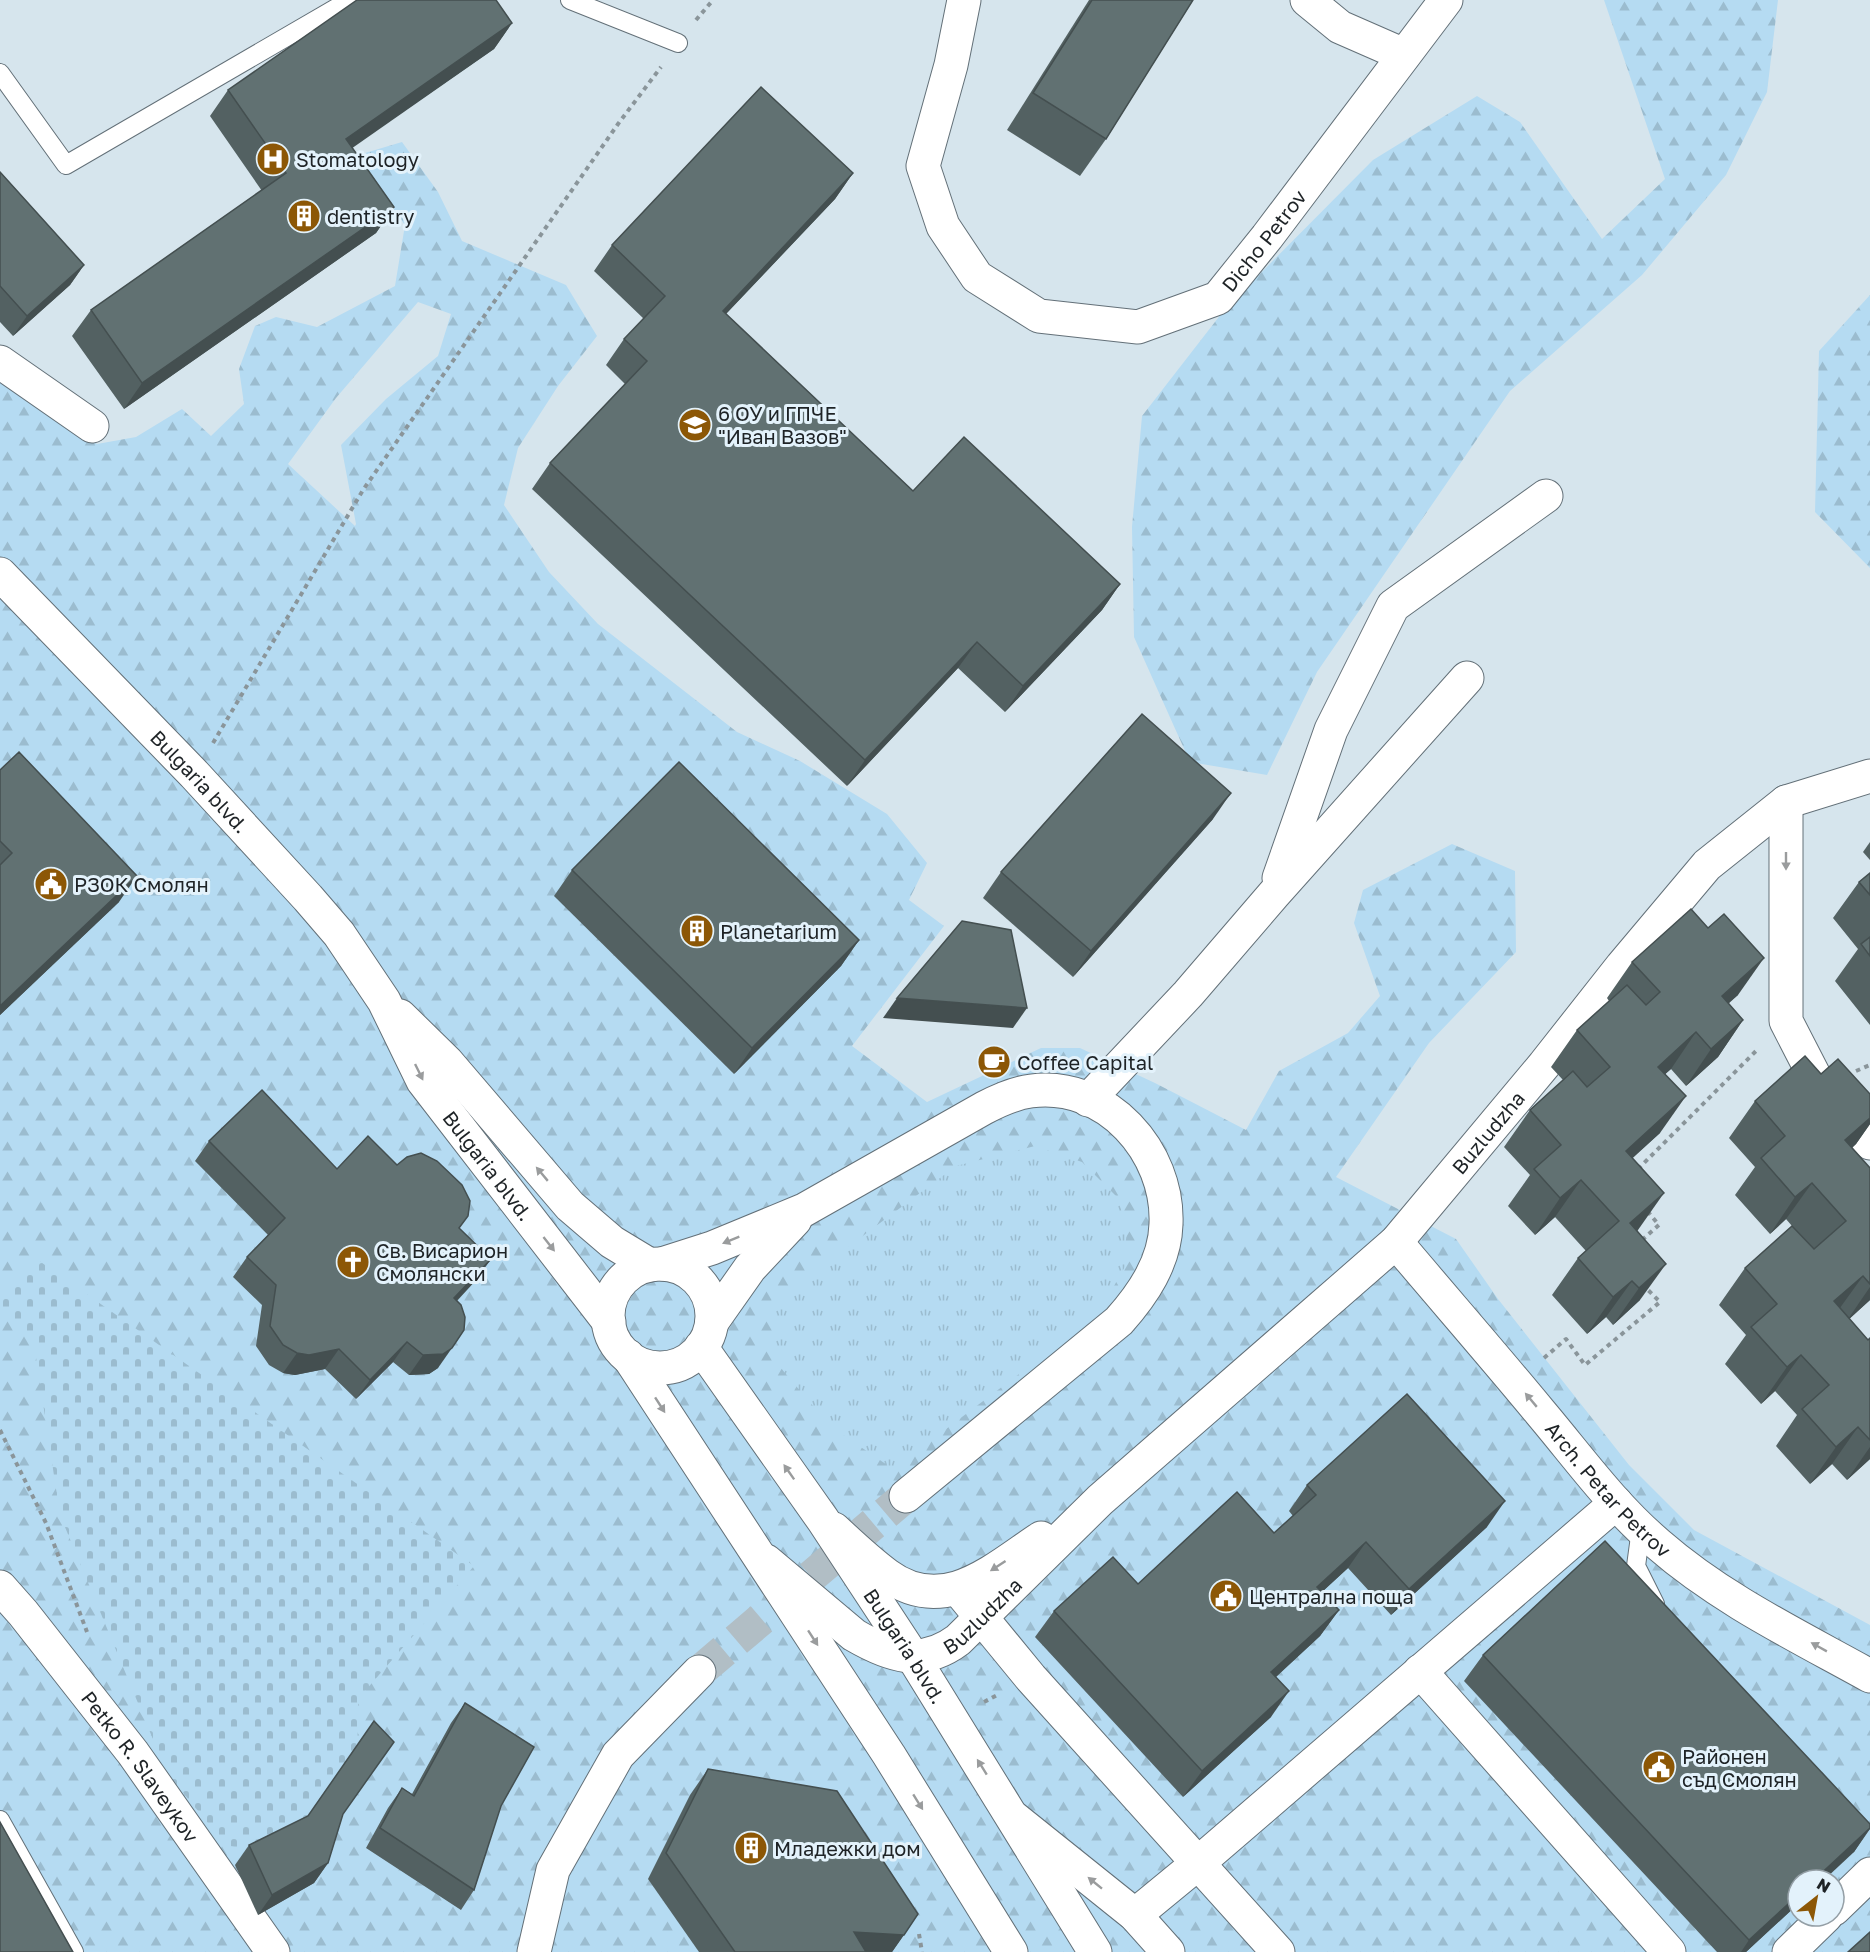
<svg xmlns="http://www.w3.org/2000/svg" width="1870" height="1952" viewBox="0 0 1870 1952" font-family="'Golos Text',sans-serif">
<defs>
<pattern id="forest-firs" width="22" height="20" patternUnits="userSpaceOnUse" patternTransform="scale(1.5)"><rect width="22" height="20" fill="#b5dbf2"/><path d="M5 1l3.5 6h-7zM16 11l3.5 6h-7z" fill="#9bbccf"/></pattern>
<pattern id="cemetery-stones" width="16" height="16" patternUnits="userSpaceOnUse" patternTransform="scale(1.5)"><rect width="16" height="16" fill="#b5dbf2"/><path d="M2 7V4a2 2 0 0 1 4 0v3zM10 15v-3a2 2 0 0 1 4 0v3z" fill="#9bbccf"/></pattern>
<pattern id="park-tufts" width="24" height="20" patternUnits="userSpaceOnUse" patternTransform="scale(1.5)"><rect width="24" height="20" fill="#b5dbf2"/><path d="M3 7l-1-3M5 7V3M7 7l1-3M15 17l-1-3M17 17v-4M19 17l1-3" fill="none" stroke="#9bbccf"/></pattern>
</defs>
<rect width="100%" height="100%" fill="#d6e5ed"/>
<g fill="url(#forest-firs)" fill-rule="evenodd">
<path d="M1604,0H1778L1767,92L1726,175L1642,275L1510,391L1317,672L1267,775L1190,762L1134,637L1132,527L1142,416L1225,309L1373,160L1477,96L1520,122L1602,239L1665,179Z"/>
<path d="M402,142L438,192L462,241L566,285L597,336L558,386L518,448L504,505L549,572L598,624L737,732L800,761L887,814L927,863L909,900L944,926L852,1046L927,1102L1041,1048H1080L1155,1083L1246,1130L1279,1071L1348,1033L1380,996L1354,923L1363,890L1452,844L1515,871L1516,952L1429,1043L1336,1177L1456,1239L1498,1299L1629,1465L1694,1530L1870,1625V1952H0V372L63,424L97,444L136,437L182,409L211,436L244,404L239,369L255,326L276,317L317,327L395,286L405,225L355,156ZM418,302L451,314L438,356L386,399L341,445L356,524L355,526L288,464L336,398ZM1798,1880H1834V1916H1798Z"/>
<path d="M1870,295V568L1815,512L1819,351Z"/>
</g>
<path fill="url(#cemetery-stones)" d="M38,1260L474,1566L358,1699V1730L353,1777L313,1821L260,1853L226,1845L167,1773L60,1515L34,1344L0,1310V1297Z"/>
<path fill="url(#park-tufts)" d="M1035,1146L1082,1162L1117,1197L1126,1222L1127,1263L1101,1309L1044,1355L893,1469L830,1426L774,1360L771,1301L852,1244L956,1166Z"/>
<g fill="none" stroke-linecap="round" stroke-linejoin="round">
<path stroke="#b1bec5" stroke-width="33" stroke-dasharray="33 16" stroke-linecap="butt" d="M699,1672L906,1496"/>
<defs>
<g id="lane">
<path d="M570,0L678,43"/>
<path d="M0,73L66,165L350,0"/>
<path d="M1641,1529L1636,1566L1655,1604"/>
<path d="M0,1820L74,1952"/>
</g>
<g id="street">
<path id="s1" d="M964,0L951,65L923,166L943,226L977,277L1039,316L1138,327L1218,298L1267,237L1446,0"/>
<path d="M1307,0L1340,27L1404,55"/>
<path d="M0,362L92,426"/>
<path d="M1786,802V1021L1821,1089L1870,1143"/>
<path d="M1279,878L1331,730L1393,606L1546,496"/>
<path d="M1088,1100L1188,994L1274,894L1467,678"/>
<path id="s2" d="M1396,1242C1444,1299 1493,1355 1540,1412C1578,1457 1613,1506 1658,1544C1721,1599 1798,1636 1870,1676"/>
<path d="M662,1264L712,1248L804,1210L984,1108C999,1100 1015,1093 1031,1091C1107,1081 1169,1152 1166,1224C1165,1262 1143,1294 1119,1321L906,1496"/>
<path d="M712,1322L750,1268L795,1220"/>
<path d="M834,1529C851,1545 868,1561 887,1575C944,1617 994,1569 1041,1538"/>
<path id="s3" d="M766,1561L854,1635C890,1656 922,1667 958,1640L1100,1500L1396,1242L1544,1065L1622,966L1707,865L1786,802L1870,776"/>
<path id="s4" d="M0,1587L23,1613L133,1753L273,1952"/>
<path d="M958,1589L1031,1678L1278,1952"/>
<path d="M1420,1671L1669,1952"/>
<path d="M1014,1818L1135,1915L1168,1952"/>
<path d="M1834,1909L1870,1874"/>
<path d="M1135,1915L1197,1864L1616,1503"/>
<path d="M534,1952L553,1870L618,1755L699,1672"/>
<path d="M1789,1952L1826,1916"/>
</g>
<g id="secondary">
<path id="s5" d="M0,574L194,774L308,898L339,934L384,1001L423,1081L609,1322"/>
<path d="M400,1016L447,1062L570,1206L612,1242L650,1265"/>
<circle cx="660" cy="1316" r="52"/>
<path id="s6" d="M701,1347L823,1520L913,1657L1095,1952"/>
<path d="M628,1356L889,1755L1011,1952"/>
</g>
</defs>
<use href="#lane" stroke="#637078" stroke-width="20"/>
<use href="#street" stroke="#637078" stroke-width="35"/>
<use href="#secondary" stroke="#637078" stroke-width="35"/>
<g stroke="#8a959a" stroke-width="4" stroke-dasharray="4.5 4.5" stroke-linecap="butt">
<path d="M696,20L713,0"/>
<path d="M213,743L363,490L618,124L661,67"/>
<path d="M1856,1071L1870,1065"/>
<path d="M1638,1169L1758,1049"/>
<path d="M1642,1240L1659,1225L1648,1212"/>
<path d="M1544,1358L1566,1339L1585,1365L1660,1302L1645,1287"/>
<path d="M0,1430L46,1523L87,1632"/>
<path d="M984,1702L999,1694"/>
<path d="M919,1934L922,1952"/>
</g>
<use href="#lane" stroke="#fff" stroke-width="18"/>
<use href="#street" stroke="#fff" stroke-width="33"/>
<use href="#secondary" stroke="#fff" stroke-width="33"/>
</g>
<g fill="#536162">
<path d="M1089,0H1193L1106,139L1080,176L1007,130Z"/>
<path d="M512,23L494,49L352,147L394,207L376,233L124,409L72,336L91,310L262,191L210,116L228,90Z"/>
<path d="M0,172L84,265L70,285L13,336L0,322Z"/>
<path d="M853,173L835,199L726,314L913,491L1120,584L1102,610L1005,712L958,668L847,786L532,489L550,463L625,384L606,365L624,339L644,319L594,271L612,245Z"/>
<path d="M0,770L119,902L0,1015Z"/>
<path d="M1213,819L1073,977L983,898L1001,872Z"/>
<path d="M1870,842V860L1863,852Z"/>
<path d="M572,870L859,940L841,966L734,1074L554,896Z"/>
<path d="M1870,873V1025L1835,981L1858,949L1833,918L1859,882Z"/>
<path d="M1632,962L1738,995L1728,1003L1743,1020L1718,1057L1686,1086L1671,1069L1665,1074L1660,1133L1632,1158L1638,1230L1637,1231L1640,1300L1613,1325L1606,1317L1587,1334L1552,1295L1578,1258L1586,1251L1555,1217L1535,1235L1508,1206L1530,1175L1504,1147L1530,1110L1563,1080L1551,1067L1577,1030L1609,1001L1607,998Z"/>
<path d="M1821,1074L1870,1094V1124L1856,1144L1852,1148L1870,1168V1300L1849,1319L1868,1340L1870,1338V1459L1847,1480L1832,1464L1810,1484L1776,1446L1797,1415L1775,1391L1761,1404L1725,1364L1746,1335L1719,1305L1745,1268L1792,1226L1786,1219L1770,1234L1735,1195L1755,1167L1729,1138L1755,1101Z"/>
<path d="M209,1141L337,1169L459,1229L477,1279L457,1301L438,1368L429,1374L409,1375L393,1362L356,1399L325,1369L295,1375L283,1373L269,1365L256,1346L262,1305L233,1277L247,1257L268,1235L195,1161Z"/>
<path d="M1307,1485L1487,1527L1391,1615L1348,1568L1322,1592L1339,1610L1320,1636L1276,1677L1271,1717L1183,1797L1035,1637L1054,1611L1138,1584L1274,1533L1293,1516L1289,1511Z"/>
<path d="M1483,1655L1870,1824V1829L1854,1852L1798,1880V1904L1746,1952H1717L1464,1681Z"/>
<path d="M465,1703L501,1806L474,1890L461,1910L366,1848L388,1808L402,1788L412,1794L451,1723Z"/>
<path d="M708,1769L918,1914L892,1952H699L648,1879L690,1795Z"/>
<path d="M343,1814L328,1863L314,1883L258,1915L235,1865L249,1845Z"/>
</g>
<g fill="#444f50">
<path d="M512,23L494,49L328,165L346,139Z"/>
<path d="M853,173L835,199L704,337L723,311Z"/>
<path d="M394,207L376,233L124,409L142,383Z"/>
<path d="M84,265L70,285L13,336L27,316Z"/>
<path d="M1120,584L1102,610L1005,712L1023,686Z"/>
<path d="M977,642L958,668L847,786L865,760Z"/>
<path d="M1231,793L1213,819L1073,977L1091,951Z"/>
<path d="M137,876L119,902L0,1015V1006Z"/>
<path d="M859,940L841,966L734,1074L752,1048Z"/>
<path d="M1764,958L1738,995L1696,1033L1722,996Z"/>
<path d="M897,998L1027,1008L1013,1028L883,1018Z"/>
<path d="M1743,1020L1718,1057L1686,1086L1711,1049Z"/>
<path d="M1696,1032L1671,1069L1633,1103L1658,1067Z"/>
<path d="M1686,1096L1660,1133L1600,1188L1626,1151Z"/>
<path d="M1870,1118V1124L1856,1144L1819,1177L1845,1140Z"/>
<path d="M1581,1180L1555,1217L1535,1235L1560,1198Z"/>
<path d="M1812,1183L1786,1219L1770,1234L1795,1197Z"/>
<path d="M1664,1193L1638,1230L1604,1260L1630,1223Z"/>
<path d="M491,1259L477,1279L440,1318L454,1298Z"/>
<path d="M1666,1264L1640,1300L1613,1325L1639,1288Z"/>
<path d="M1863,1276L1837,1312L1834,1301Z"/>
<path d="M1632,1281L1606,1317L1587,1334L1613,1297Z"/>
<path d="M1870,1287V1300L1846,1322Z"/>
<path d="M407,1342L393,1362L356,1399L370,1380Z"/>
<path d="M452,1348L438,1368L429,1374L409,1375L423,1355Z"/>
<path d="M339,1349L325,1369L295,1375L283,1373L297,1353Z"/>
<path d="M1801,1355L1775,1391L1761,1404L1787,1367Z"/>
<path d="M1858,1427L1832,1464L1810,1484L1836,1447Z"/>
<path d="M1870,1447V1459L1847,1480Z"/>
<path d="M1505,1501L1487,1527L1391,1615L1409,1589Z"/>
<path d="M1366,1542L1348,1568L1299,1613L1317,1587Z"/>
<path d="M1339,1610L1320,1636L1253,1698L1271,1672Z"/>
<path d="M1289,1691L1271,1717L1183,1797L1202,1771Z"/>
<path d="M1870,1828L1854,1852L1824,1880H1814Z"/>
<path d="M328,1863L314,1883L258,1915L272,1895Z"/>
<path d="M1798,1895V1904L1746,1952H1741L1749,1940Z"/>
<path d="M854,1932L904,1935L892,1952H840Z"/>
</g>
<g fill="#617172" stroke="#444f50" stroke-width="1.5">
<path d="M357,0H496L512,23L346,139L394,207L142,383L91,310L286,173L228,90Z"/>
<path d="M1092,0H1193L1106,139L1033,93Z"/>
<path d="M761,87L853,173L723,311L913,491L964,437L1120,584L1023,686L977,642L865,760L550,463L647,361L624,339L665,296L612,245Z"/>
<path d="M0,172L84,265L27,316L0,286Z"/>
<path d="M1142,714L1231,793L1091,951L1001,872Z"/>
<path d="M19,752L137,876L0,1006V865L12,853L0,841V770Z"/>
<path d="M679,762L859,940L752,1048L572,870Z"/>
<path d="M1870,873V895L1859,882Z"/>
<path d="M1691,909L1708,928L1724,914L1764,958L1722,996L1743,1020L1711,1049L1696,1032L1658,1067L1686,1096L1626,1151L1664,1193L1630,1223L1666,1264L1639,1288L1632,1281L1613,1297L1578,1258L1619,1221L1581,1180L1560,1198L1534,1169L1561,1145L1530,1110L1573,1071L1587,1087L1610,1067L1577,1030L1627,985L1646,1005L1660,992L1632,962Z"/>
<path d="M962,921L1011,930L1027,1008L897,998Z"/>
<path d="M1870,937V956L1861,944Z"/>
<path d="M1805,1056L1821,1074L1838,1059L1870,1094V1118L1845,1140L1870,1168V1284L1863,1276L1834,1301L1868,1340L1870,1338V1440L1858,1427L1836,1447L1802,1409L1829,1385L1801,1355L1787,1367L1751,1327L1777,1304L1745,1268L1792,1226L1814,1249L1846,1221L1812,1183L1795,1197L1761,1158L1785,1136L1755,1101Z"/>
<path d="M262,1090L337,1169L368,1136L397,1165L407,1157L421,1153L437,1161L462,1185L470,1201L468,1216L459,1228L491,1259L454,1298L461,1305L465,1317L464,1330L452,1348L443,1354L423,1355L407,1342L370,1380L339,1349L309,1355L297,1353L283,1345L270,1326L276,1285L247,1257L285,1218L209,1141Z"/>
<path d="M1407,1394L1505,1501L1409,1589L1366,1542L1317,1587L1339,1610L1271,1672L1289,1691L1202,1771L1054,1611L1113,1557L1138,1584L1237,1492L1274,1533L1316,1495L1307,1485Z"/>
<path d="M1605,1541L1870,1824V1828L1814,1880H1798V1895L1749,1940L1483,1655Z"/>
<path d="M465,1703L534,1747L501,1806L474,1890L380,1828L402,1788L414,1796Z"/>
<path d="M374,1721L394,1742L343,1814L328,1863L272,1895L249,1845L308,1816Z"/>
<path d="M708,1769L837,1791L918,1914L904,1935L854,1932L866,1952H735L666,1853Z"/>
<path d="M0,1822L73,1952H0Z"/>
<path d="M1870,1932V1952H1848Z"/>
</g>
<defs><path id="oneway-solid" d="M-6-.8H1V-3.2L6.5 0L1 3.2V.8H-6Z" transform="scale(1.5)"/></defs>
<g fill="#9a9c9d">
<use href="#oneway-solid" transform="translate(1786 861) rotate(90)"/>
<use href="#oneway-solid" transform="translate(419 1072) rotate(64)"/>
<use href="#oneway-solid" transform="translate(542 1174) rotate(-130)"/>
<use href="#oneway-solid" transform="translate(731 1240) rotate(158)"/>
<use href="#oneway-solid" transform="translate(549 1244) rotate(52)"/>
<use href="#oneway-solid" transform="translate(1531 1400) rotate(-130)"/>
<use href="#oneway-solid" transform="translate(660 1405) rotate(57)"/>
<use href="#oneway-solid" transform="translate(789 1472) rotate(-125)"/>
<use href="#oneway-solid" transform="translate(998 1566) rotate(147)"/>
<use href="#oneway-solid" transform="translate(813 1638) rotate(57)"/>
<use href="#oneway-solid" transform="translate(1819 1647) rotate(-151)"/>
<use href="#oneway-solid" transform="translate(982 1767) rotate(-122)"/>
<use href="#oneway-solid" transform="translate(918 1802) rotate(58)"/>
<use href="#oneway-solid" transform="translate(1095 1883) rotate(-141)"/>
</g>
<defs>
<symbol id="hospital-disc" viewBox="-11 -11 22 22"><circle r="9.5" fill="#8c5706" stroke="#e3f2fb"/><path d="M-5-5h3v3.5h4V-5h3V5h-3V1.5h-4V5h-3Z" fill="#fff"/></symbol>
<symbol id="building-disc" viewBox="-11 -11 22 22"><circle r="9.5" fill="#8c5706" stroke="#e3f2fb"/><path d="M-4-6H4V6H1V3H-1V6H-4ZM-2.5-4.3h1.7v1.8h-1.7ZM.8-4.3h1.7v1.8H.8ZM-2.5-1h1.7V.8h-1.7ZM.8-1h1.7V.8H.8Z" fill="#fff"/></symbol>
<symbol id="school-disc" viewBox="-11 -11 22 22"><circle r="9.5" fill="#8c5706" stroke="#e3f2fb"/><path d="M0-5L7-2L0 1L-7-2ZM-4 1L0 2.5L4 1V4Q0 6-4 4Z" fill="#fff"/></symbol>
<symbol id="civic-disc" viewBox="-11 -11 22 22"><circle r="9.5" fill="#8c5706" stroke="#e3f2fb"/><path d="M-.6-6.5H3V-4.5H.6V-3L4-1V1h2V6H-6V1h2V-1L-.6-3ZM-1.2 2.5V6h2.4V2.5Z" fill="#fff"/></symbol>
<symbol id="cafe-disc" viewBox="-11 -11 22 22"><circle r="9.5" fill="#8c5706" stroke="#e3f2fb"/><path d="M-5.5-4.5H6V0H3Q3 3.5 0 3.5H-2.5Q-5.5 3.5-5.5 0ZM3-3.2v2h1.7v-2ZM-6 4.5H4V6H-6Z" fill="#fff"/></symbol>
<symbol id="church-disc" viewBox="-11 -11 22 22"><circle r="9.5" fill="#8c5706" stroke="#e3f2fb"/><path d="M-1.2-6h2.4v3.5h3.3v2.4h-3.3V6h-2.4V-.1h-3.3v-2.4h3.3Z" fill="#fff"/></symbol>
</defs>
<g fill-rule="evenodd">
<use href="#hospital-disc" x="254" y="140" width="38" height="38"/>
<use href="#building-disc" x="285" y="197" width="38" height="38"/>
<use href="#school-disc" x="676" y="406" width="38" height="38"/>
<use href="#civic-disc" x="32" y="865" width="38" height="38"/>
<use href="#building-disc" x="678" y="912" width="38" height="38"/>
<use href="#cafe-disc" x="975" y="1043" width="38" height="38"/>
<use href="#church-disc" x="334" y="1243" width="38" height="38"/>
<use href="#civic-disc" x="1207" y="1577" width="38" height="38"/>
<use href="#civic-disc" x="1640" y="1748" width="38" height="38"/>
<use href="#building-disc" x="732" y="1829" width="38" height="38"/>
</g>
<g text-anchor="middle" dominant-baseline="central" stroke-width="6" stroke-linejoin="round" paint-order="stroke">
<g font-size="20" fill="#1e2326" stroke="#e3f2fb" text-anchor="start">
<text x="296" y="159">Stomatology</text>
<text x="327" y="216">dentistry</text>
<text x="718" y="413">6 ОУ и ГПЧЕ<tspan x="718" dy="23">"Иван Вазов"</tspan></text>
<text x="74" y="884">РЗОК Смолян</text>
<text x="720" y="931">Planetarium</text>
<text x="1017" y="1062">Coffee Capital</text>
<text x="376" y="1250">Св. Висарион<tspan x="376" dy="23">Смолянски</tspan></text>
<text x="1249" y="1596">Централна поща</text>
<text x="1682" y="1756">Районен<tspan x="1682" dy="23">съд Смолян</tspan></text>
<text x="774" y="1848">Младежки дом</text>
</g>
<g font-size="20" fill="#1e2326" stroke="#e3f2fb">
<text stroke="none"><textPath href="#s1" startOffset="627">Dicho Petrov</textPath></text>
<text stroke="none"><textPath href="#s5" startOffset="288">Bulgaria blvd.</textPath></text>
<text stroke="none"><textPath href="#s3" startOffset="962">Buzludzha</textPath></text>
<text stroke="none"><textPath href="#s5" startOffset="771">Bulgaria blvd.</textPath></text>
<text stroke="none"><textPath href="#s2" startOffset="326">Arch. Petar Petrov</textPath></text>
<text stroke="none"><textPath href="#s3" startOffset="261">Buzludzha</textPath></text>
<text stroke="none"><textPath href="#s6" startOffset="362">Bulgaria blvd.</textPath></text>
<text stroke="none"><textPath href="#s4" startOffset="228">Petko R. Slaveykov</textPath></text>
</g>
</g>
<g transform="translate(1816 1898) rotate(31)"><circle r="28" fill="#e3f2fb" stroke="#949fa6" stroke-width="1.5"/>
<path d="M0-4.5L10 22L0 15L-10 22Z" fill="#8c5706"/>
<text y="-9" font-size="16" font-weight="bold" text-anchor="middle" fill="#1e2326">N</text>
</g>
</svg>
